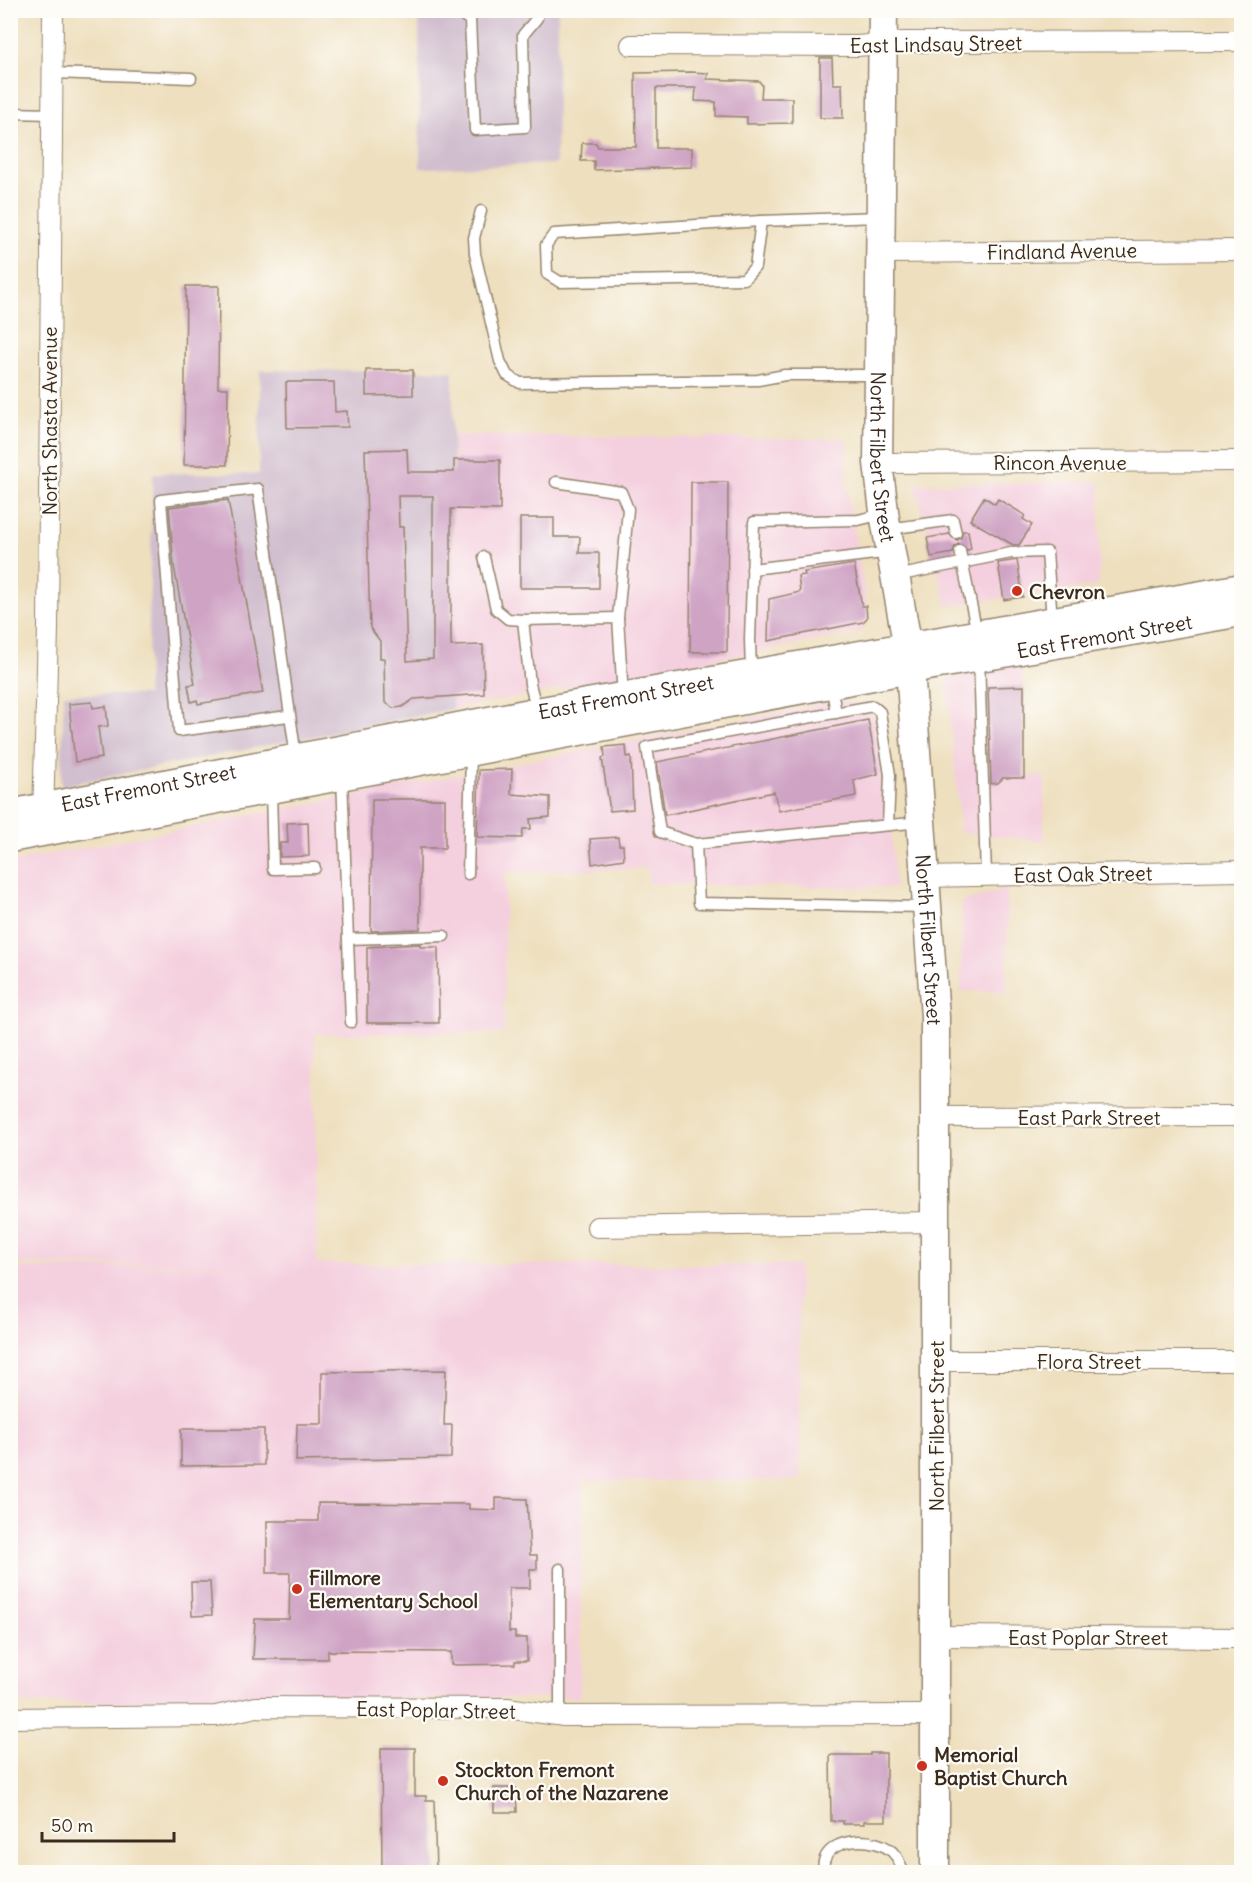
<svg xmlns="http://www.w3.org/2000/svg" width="1252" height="1883" viewBox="0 0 1252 1883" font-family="Delius,sans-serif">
<rect width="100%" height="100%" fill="#fdfcf7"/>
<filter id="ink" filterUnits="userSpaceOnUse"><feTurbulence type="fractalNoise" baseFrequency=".0167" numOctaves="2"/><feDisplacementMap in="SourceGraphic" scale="12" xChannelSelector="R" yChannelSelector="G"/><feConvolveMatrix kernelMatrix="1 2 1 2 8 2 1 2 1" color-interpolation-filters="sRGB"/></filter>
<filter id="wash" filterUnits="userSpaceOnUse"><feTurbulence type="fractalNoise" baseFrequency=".008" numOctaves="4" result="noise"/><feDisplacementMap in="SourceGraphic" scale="24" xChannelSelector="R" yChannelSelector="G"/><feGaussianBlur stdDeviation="1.35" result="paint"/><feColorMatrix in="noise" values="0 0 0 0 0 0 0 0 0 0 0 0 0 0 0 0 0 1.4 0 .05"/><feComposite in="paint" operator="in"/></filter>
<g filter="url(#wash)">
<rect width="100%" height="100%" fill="#eedfbe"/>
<g fill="#f4cfde">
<path d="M454,435L847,439L846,484L869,617L861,632L452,709Z"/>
<path d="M1100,482L1099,585L947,606L915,484Z"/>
<path d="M1022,665L1025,776H1045L1044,841L961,833L946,678Z"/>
<path d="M838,701L865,705L884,731L895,888L649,884L648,868L505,873L504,1033L315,1034L317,1264L799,1265L800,1480L583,1481L580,1697L11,1704L12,1378L15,1268L247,1265L11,1264V862Z"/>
<path d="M1007,889V991H961L962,902Z"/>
</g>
<g fill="#d0bdce">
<path d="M236,11H558L556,164L420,168L419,14H236Z"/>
<path d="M260,370L453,371L452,709L61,786L64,694L147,695L153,473L259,474Z"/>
</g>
<g id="blocks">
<g fill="#cfa3c4" fill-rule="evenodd">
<path d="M820,58H832L833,84H842L843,118H820Z"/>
<path d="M691,72L708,73L707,79L759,81L762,85L761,98H792V123L747,124V117L716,116V102L695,101L696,88H656V148H692V167L594,170V161H581L582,143H596L598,147H636L635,73Z"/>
<path d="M186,286H219L218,388H228L227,465H184Z"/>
<path d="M366,370H413V395L366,396Z"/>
<path d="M286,382H334L335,412L347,411L348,427L287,428Z"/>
<path d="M407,449L408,472H454V460H500V510L451,509V646L483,645L484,694L414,699L402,707L393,708L385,702L384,658H380V641L370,628L365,450ZM398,496H433V659L407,661L403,527H399Z"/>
<path d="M691,482H728L727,652H690Z"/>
<path d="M984,497L995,504L998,499L1025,515L1023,519L1032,525L1019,545H1013L970,520Z"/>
<path d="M228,500L263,693L198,704L197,700L191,702L188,685L195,684L174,566L169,507Z"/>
<path d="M520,518H554V537H580L579,553H599V588H520Z"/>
<path d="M963,531H968L971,549L967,550L959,544L955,546L953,553L931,557L927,538L949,534L957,540L961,538Z"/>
<path d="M1017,560L1023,597L1004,600L998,563Z"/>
<path d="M854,564L862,606H866L867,618L863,622L768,641L769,599L800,592L798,576L805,575L804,572Z"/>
<path d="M1024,686V778H1003L998,783L991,784L988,687Z"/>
<path d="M92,702L93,708L106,706L108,726L98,727L102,758L75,762L69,704Z"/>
<path d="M868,720L878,774L854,780L856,796L779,811L774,792L665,815L657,762Z"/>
<path d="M626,745L627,757L631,756L633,809L610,811L602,758L605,757L604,747Z"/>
<path d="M512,769L511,794L550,797V817L530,819L531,829H523L522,838L477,837L479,770Z"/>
<path d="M372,799H445V848H420V929L371,931Z"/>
<path d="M308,822L309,856L280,857V843H288L287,823Z"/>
<path d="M618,837L619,845H623L624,859L592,864L590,839Z"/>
<path d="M420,944V947H438L439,1023H367V947Z"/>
<path d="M446,1370L444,1425H452L451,1458L296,1461L297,1424H322V1372Z"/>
<path d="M181,1429H264V1465L181,1466Z"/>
<path d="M496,1498L527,1499L530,1555H537V1569H530V1588H509V1632H515V1638H527V1661H515V1664L451,1665V1652L328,1651V1659H253L255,1619H289L290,1573H267V1521H318V1503L469,1504V1509L496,1510Z"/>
<path d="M191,1582H210L212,1615L192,1616Z"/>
<path d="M381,1748H415V1796H426V1800H434L436,1872H382Z"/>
<path d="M870,1753H886V1821H864V1824H843V1821H831L830,1755H870Z"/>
<path d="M494,1788H516L517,1812H494Z"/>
</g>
</g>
</g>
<g filter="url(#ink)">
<use href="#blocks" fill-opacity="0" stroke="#94846e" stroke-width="1.5"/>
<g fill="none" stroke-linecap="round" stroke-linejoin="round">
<defs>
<g id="lane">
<path d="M464,10V16L470,20L475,130L525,127L523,35L537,18L536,10"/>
<path d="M53,73L191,78"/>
<path d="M10,113L52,114"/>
<path d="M481,211L474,238L475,254L500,361L507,375L520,383L758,380L785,375H877"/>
<path d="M761,221L755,267L744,279L560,282L547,274L546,245L554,234Z"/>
<path d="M761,221L880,217"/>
<path d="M556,482L621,492L628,509L618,618"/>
<path d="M888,529L953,520L956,533"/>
<path d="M960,551L977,633"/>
<path d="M484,557L496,609L508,619L523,620"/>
<path d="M752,569L891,552"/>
<path d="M896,576L1011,553L1047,552L1052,620"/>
<path d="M979,658L986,876"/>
<path d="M751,674L750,639L754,522L858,520L883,514"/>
<path d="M831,684L836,713"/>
<path d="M537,711L530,684L523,620L618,618L623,697"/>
<path d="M288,716L179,731L161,500L258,489L296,757"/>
<path d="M342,776L351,1022"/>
<path d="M271,789L273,869L315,868"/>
<path d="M921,822L696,844L699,903L926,907"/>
<path d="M696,844L660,832L647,747L873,706L880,712L890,775L888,825"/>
<path d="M468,874L471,754"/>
<path d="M348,939L444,936"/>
<path d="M560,1569V1715"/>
<path d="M824,1872C817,1836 879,1833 895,1855C899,1859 901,1867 903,1872"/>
</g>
<g id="street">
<path d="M631,45L857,46L904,42L1242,41"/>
<path d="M882,253L1242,250"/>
<path d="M878,463L1242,461"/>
<path d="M43,818L48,628L53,10"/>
<path d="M924,877L1242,871"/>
<path d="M936,1117L1242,1116"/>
<path d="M597,1227L936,1222"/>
<path d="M936,1361H1242"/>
<path d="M935,1636L1242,1638"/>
<path d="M10,1718L216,1716L256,1707L507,1708L564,1716L935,1715"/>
</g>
<g id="secondary">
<path id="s1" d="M883,10L878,463L885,519L909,654L935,1017V1872"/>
<path id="s2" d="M10,814L525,714L1242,588"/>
<path id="s3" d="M10,838L910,669L1242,612"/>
</g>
</defs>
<use href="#lane" stroke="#94846e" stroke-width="13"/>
<use href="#street" stroke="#94846e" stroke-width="22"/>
<use href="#secondary" stroke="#94846e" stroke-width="31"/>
<use href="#lane" stroke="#fff" stroke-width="10"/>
<use href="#street" stroke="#fff" stroke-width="20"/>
<use href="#secondary" stroke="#fff" stroke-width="28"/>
</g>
</g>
<g fill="#c8321e" stroke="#fdfcf7" stroke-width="2">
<circle cx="1017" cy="591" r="6"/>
<circle cx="297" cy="1589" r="6"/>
<circle cx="922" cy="1766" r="6"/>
<circle cx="443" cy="1781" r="6"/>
</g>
<g text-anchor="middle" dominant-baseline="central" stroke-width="4.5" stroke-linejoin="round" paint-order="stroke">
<g font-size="20" fill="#3b2a1e" stroke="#fdfcf7">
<text transform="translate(936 44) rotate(-1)">East Lindsay Street</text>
<text transform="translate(1062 251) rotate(-1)">Findland Avenue</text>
<text transform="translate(49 421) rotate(-90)">North Shasta Avenue</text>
<text stroke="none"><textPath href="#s1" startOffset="447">North Filbert Street</textPath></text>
<text x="1060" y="462">Rincon Avenue</text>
<text stroke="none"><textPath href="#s3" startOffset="1113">East Fremont Street</textPath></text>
<text stroke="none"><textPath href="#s2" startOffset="627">East Fremont Street</textPath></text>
<text stroke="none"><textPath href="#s2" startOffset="141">East Fremont Street</textPath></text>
<text transform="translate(1083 874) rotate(-1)">East Oak Street</text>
<text stroke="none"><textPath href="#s1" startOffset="933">North Filbert Street</textPath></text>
<text x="1089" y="1117">East Park Street</text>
<text x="1089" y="1361">Flora Street</text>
<text transform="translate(936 1426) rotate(-90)">North Filbert Street</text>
<text x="1088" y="1637">East Poplar Street</text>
<text transform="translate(436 1710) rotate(1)">East Poplar Street</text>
</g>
<g font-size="20" font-weight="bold" fill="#3b2a1e" stroke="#fdfcf7" text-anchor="start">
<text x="1029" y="591">Chevron</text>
<text x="309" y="1577">Fillmore<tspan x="309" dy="23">Elementary School</tspan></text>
<text x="934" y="1754">Memorial<tspan x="934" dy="23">Baptist Church</tspan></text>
<text x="455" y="1769">Stockton Fremont<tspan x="455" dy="23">Church of the Nazarene</tspan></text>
</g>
</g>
<rect width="1252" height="1883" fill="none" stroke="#fdfcf7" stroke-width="36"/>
<path d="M42 1832v9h132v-9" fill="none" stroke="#3b2a1e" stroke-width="3"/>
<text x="51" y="1832" font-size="18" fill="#3b2a1e" stroke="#fdfcf7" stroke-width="4.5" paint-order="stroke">50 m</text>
</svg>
